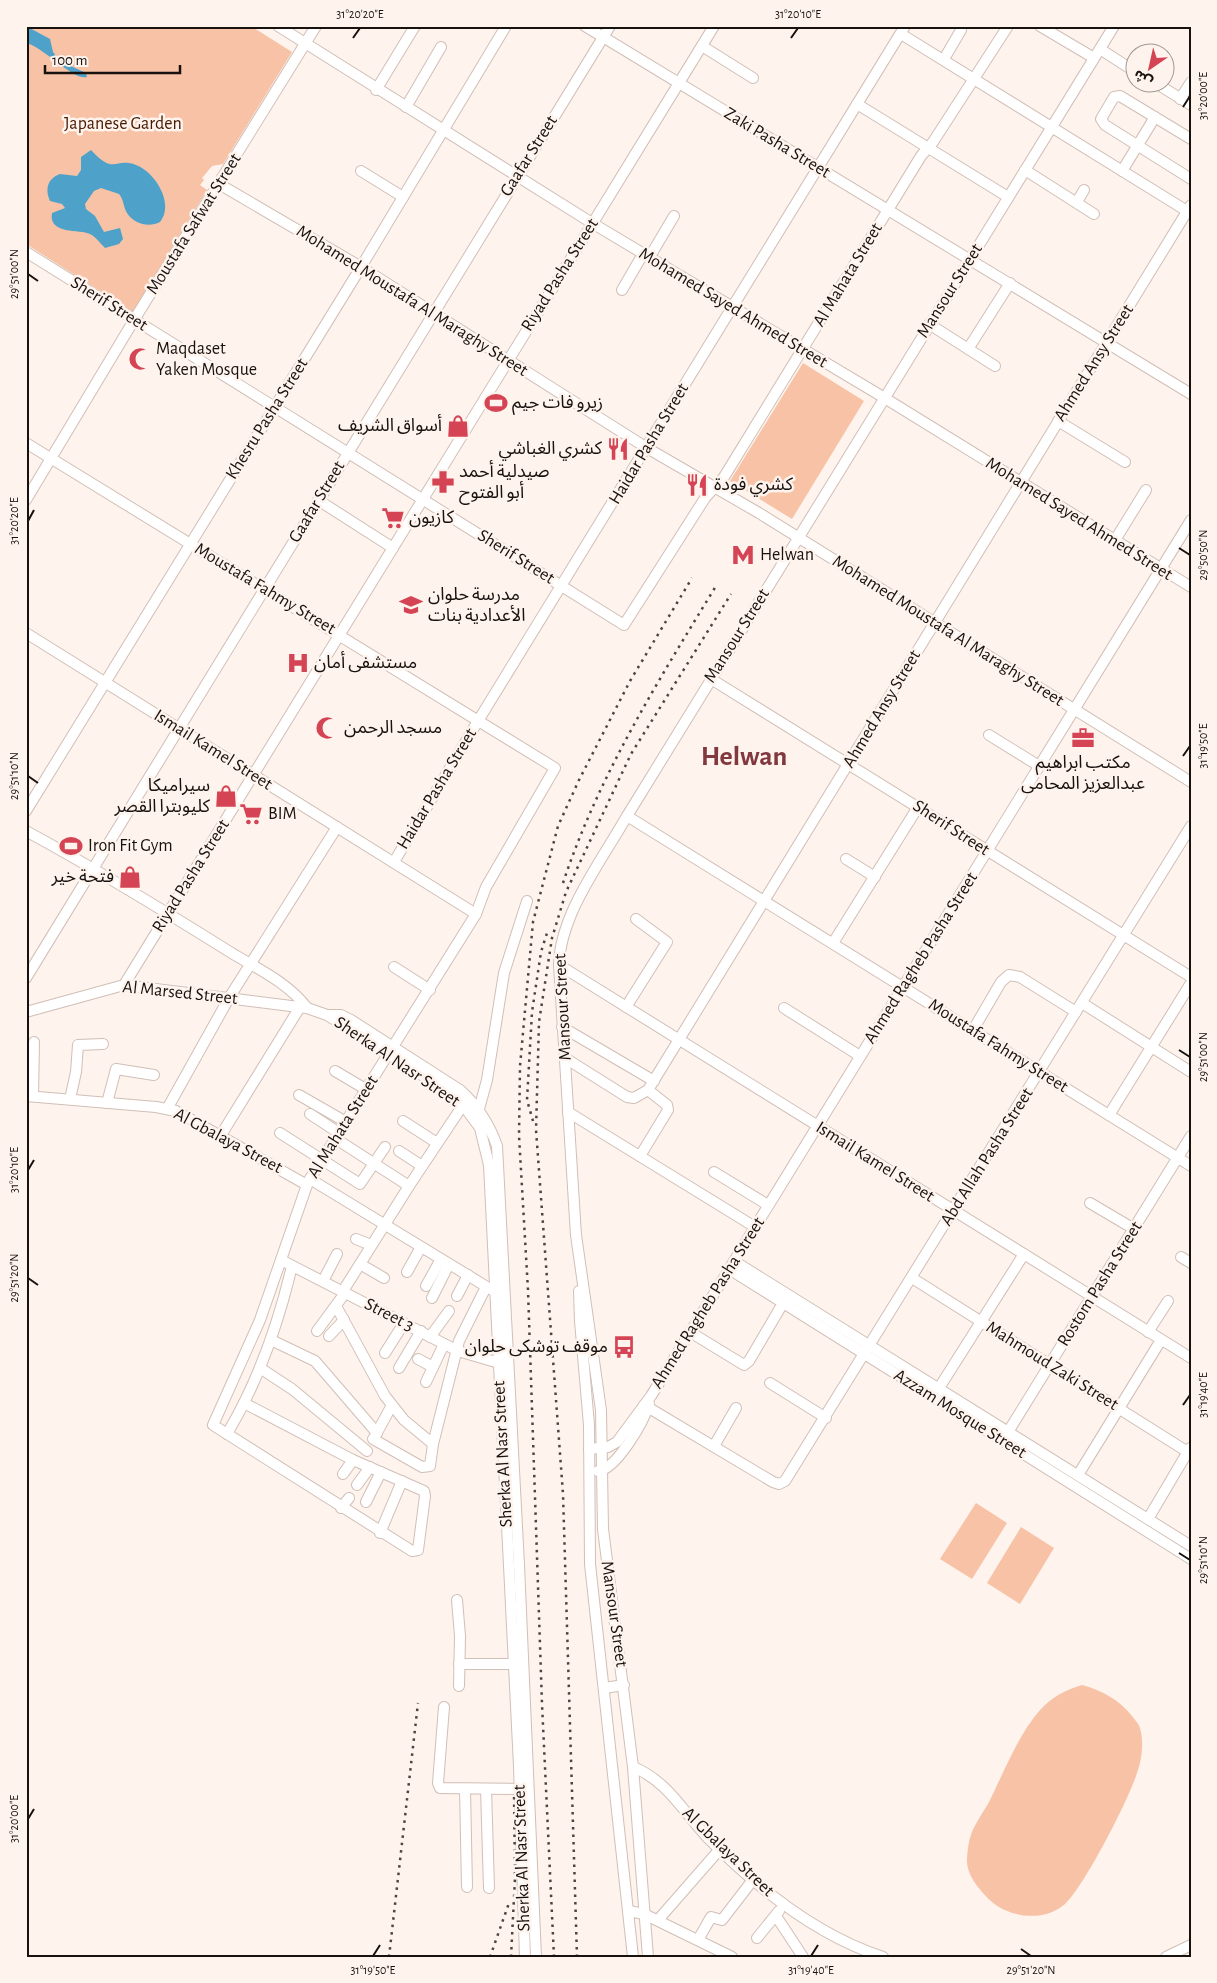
<svg xmlns="http://www.w3.org/2000/svg" width="1217" height="1983" viewBox="0 0 1217 1983" font-family="'Alegreya Sans','Noto Sans Arabic',sans-serif">
<rect width="100%" height="100%" fill="#fef3ed"/>
<g fill="#f7c2a5">
<path d="M26,26H251L292,52L223,164L212,166L202,178L204,180L200,185L207,190L133,312L26,244Z"/>
<path d="M803,363L864,401L792,519L730,481Z"/>
<path d="M976,1503L1007,1523L972,1579L940,1559Z"/>
<path d="M1021,1527L1054,1548L1020,1604L987,1583Z"/>
<path d="M1082,1685C1103,1691 1118,1699 1132,1716C1135,1720 1139,1724 1140,1728C1144,1743 1142,1759 1137,1773C1129,1799 1084,1887 1065,1904C1045,1922 1011,1918 992,1902C981,1892 967,1876 967,1861C967,1855 968,1845 970,1838C973,1826 983,1813 989,1802C1004,1772 1018,1735 1040,1710C1052,1697 1065,1690 1082,1685Z"/>
</g>
<g fill="#4ea2ca">
<path d="M26,26L50,39L53,52L60,61L86,73L87,77C73,81 44,47 26,43Z"/>
<path d="M91,150C115,176 114,157 136,165C155,172 175,204 160,222C149,228 134,224 127,213C123,206 124,200 119,194L101,188L94,191L85,204L86,209L95,216L104,232L120,228L123,239L119,244L105,248C100,243 96,237 90,234C80,229 48,235 52,213L65,208L62,204L50,201C45,189 47,179 60,174L77,176L81,170V157Z"/>
</g>
<g fill="none" stroke-linecap="round" stroke-linejoin="round">
<defs>
<g id="minor">
<path d="M278,26L592,223L883,397L1191,587"/>
<path d="M585,26L1191,394"/>
<path d="M1040,26L1094,58"/>
<path d="M901,34L1187,211"/>
<path d="M702,46L753,78"/>
<path d="M1100,49L1134,71"/>
<path d="M944,59L961,30"/>
<path d="M1154,82L1191,105"/>
<path d="M376,90L415,26"/>
<path d="M1180,99L1191,82"/>
<path d="M857,104L1008,197"/>
<path d="M406,107L441,47"/>
<path d="M1191,139L1120,96L1114,97L1101,119L1105,125L1191,179"/>
<path d="M1025,170L1094,214"/>
<path d="M361,171L403,197"/>
<path d="M1122,171L1155,117"/>
<path d="M219,184L361,267L647,448L759,513L1191,782"/>
<path d="M1077,202L1084,190"/>
<path d="M26,252L624,625L705,498L724,477L921,156L933,142L1008,26"/>
<path d="M649,258L674,216"/>
<path d="M622,290L643,254"/>
<path d="M929,324L995,366"/>
<path d="M968,349L1010,283"/>
<path d="M1058,421L1125,462"/>
<path d="M26,443L555,768L486,887L476,914L308,1182L260,1320L213,1425L412,1551L418,1550L425,1496L424,1491L353,1460L244,1403"/>
<path d="M26,500L134,320L316,26"/>
<path d="M318,500L393,548"/>
<path d="M1115,540L1146,490"/>
<path d="M26,633L476,914"/>
<path d="M711,679L1191,977"/>
<path d="M989,735L1039,766"/>
<path d="M26,811L361,267L506,26"/>
<path d="M627,816L1191,1166"/>
<path d="M26,831C96,869 163,910 230,952C256,968 289,983 307,1008"/>
<path d="M846,859L875,877"/>
<path d="M394,862L478,721L905,26"/>
<path d="M833,943L918,807"/>
<path d="M559,965L1191,1358"/>
<path d="M394,967L430,990"/>
<path d="M26,978L610,26"/>
<path d="M124,985L714,26"/>
<path d="M1082,1003L1191,1072"/>
<path d="M626,1007L667,942L636,919"/>
<path d="M784,1008L860,1056"/>
<path d="M26,1012L124,985L307,1008L327,1015L447,1091L463,1105L480,1128L489,1165L519,1766L525,1957"/>
<path d="M328,1015H341L351,1020L460,1090C478,1106 489,1123 497,1146L519,1565L536,1957"/>
<path d="M562,1027L654,1081"/>
<path d="M973,1030L1001,982L1009,975L1020,977L1076,1012"/>
<path d="M565,1058L627,1097L634,1098L648,1090"/>
<path d="M335,1071L367,1090"/>
<path d="M299,1095L346,1122"/>
<path d="M26,1096L156,1107L176,1111L307,1185"/>
<path d="M33,1096L34,1042"/>
<path d="M70,1099L76,1072L78,1045L103,1044"/>
<path d="M107,1103L116,1069L154,1075"/>
<path d="M167,1109L229,998L337,827"/>
<path d="M479,1109L487,1080L504,973L527,901"/>
<path d="M568,1112L755,1227"/>
<path d="M310,1114L339,1133"/>
<path d="M1109,1115L1191,983"/>
<path d="M403,1121L437,1143"/>
<path d="M280,1133L360,1184L385,1147"/>
<path d="M221,1135L300,1007"/>
<path d="M336,1139L409,1186"/>
<path d="M399,1151L422,1166"/>
<path d="M640,1156L668,1110L667,1105L648,1090L1191,205"/>
<path d="M714,1172L768,1205"/>
<path d="M310,1179L492,1290"/>
<path d="M1090,1203L1134,1229"/>
<path d="M356,1239L371,1245"/>
<path d="M1181,1257L1191,1263"/>
<path d="M281,1260L458,1351L499,1363"/>
<path d="M734,1261L1191,1546"/>
<path d="M360,1264L384,1278"/>
<path d="M729,1269L1191,1559"/>
<path d="M407,1272L421,1247"/>
<path d="M912,1278L1191,1454"/>
<path d="M323,1281L337,1254"/>
<path d="M426,1286L441,1259"/>
<path d="M343,1291L409,1186L463,1105"/>
<path d="M579,1291L580,1321L589,1425L590,1564L633,1957"/>
<path d="M457,1296L468,1275"/>
<path d="M432,1298L449,1264"/>
<path d="M336,1306L385,1396L404,1420L433,1444"/>
<path d="M317,1331L345,1293"/>
<path d="M690,1332L744,1365L749,1361L783,1303"/>
<path d="M1148,1332L1168,1301"/>
<path d="M329,1336L344,1320"/>
<path d="M430,1337L449,1311"/>
<path d="M271,1340L315,1361L377,1433"/>
<path d="M385,1353L404,1323"/>
<path d="M418,1359L433,1367"/>
<path d="M260,1368L292,1389L367,1451"/>
<path d="M399,1368L421,1331"/>
<path d="M426,1382L444,1344"/>
<path d="M770,1383L826,1418"/>
<path d="M939,1388L1024,1254"/>
<path d="M644,1405L773,1482L779,1484L785,1481L1191,826"/>
<path d="M1008,1432L1191,1136"/>
<path d="M227,1434C258,1382 278,1325 292,1266"/>
<path d="M374,1438L392,1405"/>
<path d="M373,1439L422,1467L430,1466L433,1444L459,1341L486,1287"/>
<path d="M714,1446L736,1408"/>
<path d="M589,1449L608,1447L617,1442L651,1396L1191,520"/>
<path d="M598,1471C616,1470 644,1421 649,1404"/>
<path d="M343,1474L353,1460"/>
<path d="M1078,1475L1161,1340"/>
<path d="M357,1485L370,1467"/>
<path d="M366,1502L381,1472"/>
<path d="M341,1508L349,1498"/>
<path d="M1148,1519L1190,1448"/>
<path d="M380,1533L402,1481"/>
<path d="M457,1600L460,1636L459,1686"/>
<path d="M459,1664H514"/>
<path d="M604,1688L624,1685"/>
<path d="M444,1707L438,1783L440,1788L520,1789"/>
<path d="M633,1767C666,1780 683,1811 707,1837C756,1887 815,1935 883,1957"/>
<path d="M465,1789L467,1887"/>
<path d="M486,1789L489,1888"/>
<path d="M629,1911L644,1914L732,1957"/>
<path d="M776,1916L803,1957"/>
<path d="M658,1920L720,1849"/>
<path d="M757,1938L779,1911"/>
<path d="M698,1940L711,1917L722,1920L752,1881"/>
<path d="M648,1957L633,1767L603,1529L601,1410L576,1235L559,965C560,914 602,860 627,816L1114,26"/>
<path d="M1166,1957L1191,1945"/>
</g>
</defs>
<use href="#minor" stroke="#d1bfb6" stroke-width="12"/>
<use href="#minor" stroke="#fff" stroke-width="10"/>
<g stroke="#4b4440" stroke-width="2.5" stroke-dasharray="2.5 5" stroke-linecap="butt">
<path d="M563,883C598,777 658,681 716,586"/>
<path d="M533,1121L527,1100L532,1012L541,952L547,933"/>
<path d="M389,1957L418,1703"/>
<path d="M490,1957L509,1903"/>
<path d="M511,1957L515,1878L514,1793"/>
<path d="M554,1957L542,1704L528,1290L519,1136L520,1066L533,922L558,826L579,780L630,681L692,578"/>
<path d="M577,1957L563,1494L536,1130L539,1022L552,938L566,892L631,754L731,594"/>
</g>
</g>
<path fill="none" stroke="#18120f" stroke-width="2" d="M353,38L360,28M791,38L798,28M1183,107L1190,96M28,274L38,281M28,521L34,510M1179,548L1190,555M1183,756L1190,746M28,776L38,783M1179,1050L1190,1057M28,1170L34,1160M28,1278L38,1285M1183,1405L1190,1395M1179,1553L1190,1560M28,1819L34,1809M1021,1949L1031,1956M373,1956L380,1945M811,1956L818,1945"/>
<defs>
<symbol id="mosque-bare" viewBox="-9 -9 18 18"><path d="M3.5-4.9A6 6 0 1 0 3.5 4.9A5 5 0 1 1 3.5-4.9Z" fill="#d54454" stroke="#fef3ed" stroke-width="2.5" paint-order="stroke"/></symbol>
<symbol id="stadium-bare" viewBox="-9 -9 18 18"><path d="M0-5a6.5 5 0 1 0 0 10a6.5 5 0 1 0 0-10ZM-3.5-1.8h7v3.6h-7Z" fill="#d54454" stroke="#fef3ed" stroke-width="2.5" paint-order="stroke"/></symbol>
<symbol id="shop-bare" viewBox="-9 -9 18 18"><path d="M-5-2.5h2.3a2.7 3.5 0 0 1 5.4 0H5L5.5 6h-11ZM-1.5-2.5h3a1.5 2.3 0 0 0-3 0Z" fill="#d54454" stroke="#fef3ed" stroke-width="2.5" paint-order="stroke"/></symbol>
<symbol id="restaurant-bare" viewBox="-9 -9 18 18"><path d="M-5-6h1v4h1v-4h1v4h1v-4h1v5L-1.5 .5V6h-2V.5L-5-1ZM5-6V6H3V1.5H1.5Q1.5-4 5-6Z" fill="#d54454" stroke="#fef3ed" stroke-width="2.5" paint-order="stroke"/></symbol>
<symbol id="pharmacy-bare" viewBox="-9 -9 18 18"><path d="M-2-6h4v4h4v4h-4v4h-4v-4h-4v-4h4Z" fill="#d54454" stroke="#fef3ed" stroke-width="2.5" paint-order="stroke"/></symbol>
<symbol id="supermarket-bare" viewBox="-9 -9 18 18"><path d="M-6-5.5h2.5l.6 2H6L4.5 2H-2.5L-4.4-4H-6ZM-1.5 3.2a1.3 1.3 0 1 0 .1 0ZM3 3.2a1.3 1.3 0 1 0 .1 0Z" fill="#d54454" stroke="#fef3ed" stroke-width="2.5" paint-order="stroke"/></symbol>
<symbol id="metro-bare" viewBox="-9 -9 18 18"><path d="M-5.5 5V-5H-3L0 0L3-5H5.5V5H3V-.5L0 4L-3-.5V5Z" fill="#d54454" stroke="#fef3ed" stroke-width="2.5" paint-order="stroke"/></symbol>
<symbol id="school-bare" viewBox="-9 -9 18 18"><path d="M0-5L7-2L0 1L-7-2ZM-4 1L0 2.5L4 1V4Q0 6-4 4Z" fill="#d54454" stroke="#fef3ed" stroke-width="2.5" paint-order="stroke"/></symbol>
<symbol id="hospital-bare" viewBox="-9 -9 18 18"><path d="M-5-5h3v3.5h4V-5h3V5h-3V1.5h-4V5h-3Z" fill="#d54454" stroke="#fef3ed" stroke-width="2.5" paint-order="stroke"/></symbol>
<symbol id="office-bare" viewBox="-9 -9 18 18"><path d="M-6-3h4V-5.5h4V-3h4V5H-6ZM-1-4.5V-3h2v-1.5ZM-6 0V1H6V0Z" fill="#d54454" stroke="#fef3ed" stroke-width="2.5" paint-order="stroke"/></symbol>
<symbol id="bus-bare" viewBox="-9 -9 18 18"><path d="M-5-6H5V4H4V6H2V4H-2V6H-4V4H-5ZM-3.5-4V0h7V-4ZM-3.5 1.2v1.5H-2V1.2ZM2 1.2v1.5H3.5V1.2Z" fill="#d54454" stroke="#fef3ed" stroke-width="2.5" paint-order="stroke"/></symbol>
</defs>
<g fill-rule="evenodd">
<use href="#mosque-bare" x="124" y="343" width="32" height="32"/>
<use href="#stadium-bare" x="480" y="387" width="32" height="32"/>
<use href="#shop-bare" x="442" y="410" width="32" height="32"/>
<use href="#restaurant-bare" x="602" y="433" width="32" height="32"/>
<use href="#pharmacy-bare" x="427" y="466" width="32" height="32"/>
<use href="#restaurant-bare" x="681" y="469" width="32" height="32"/>
<use href="#supermarket-bare" x="377" y="502" width="32" height="32"/>
<use href="#metro-bare" x="727" y="539" width="32" height="32"/>
<use href="#school-bare" x="395" y="589" width="32" height="32"/>
<use href="#hospital-bare" x="282" y="647" width="32" height="32"/>
<use href="#mosque-bare" x="311" y="712" width="32" height="32"/>
<use href="#office-bare" x="1067" y="722" width="32" height="32"/>
<use href="#shop-bare" x="210" y="780" width="32" height="32"/>
<use href="#supermarket-bare" x="235" y="798" width="32" height="32"/>
<use href="#stadium-bare" x="55" y="830" width="32" height="32"/>
<use href="#shop-bare" x="114" y="861" width="32" height="32"/>
<use href="#bus-bare" x="608" y="1331" width="32" height="32"/>
</g>
<g text-anchor="middle" dominant-baseline="central" stroke-width="5" stroke-linejoin="round" paint-order="stroke">
<g font-size="18" fill="#461a00" stroke="#fef3ed">
<text x="123" y="124">Japanese Garden</text>
</g>
<g font-size="18" fill="#18120f" stroke="#fef3ed">
<text transform="translate(777 143) rotate(31)">Zaki Pasha Street</text>
<text transform="translate(529 156) rotate(-58)">Gaafar Street</text>
<text transform="translate(194 224) rotate(-58)">Moustafa Safwat Street</text>
<text transform="translate(560 275) rotate(-58)">Riyad Pasha Street</text>
<text transform="translate(848 275) rotate(-59)">Al Mahata Street</text>
<text transform="translate(950 291) rotate(-58)">Mansour Street</text>
<text transform="translate(412 301) rotate(32)">Mohamed Moustafa Al Maraghy Street</text>
<text transform="translate(109 304) rotate(32)">Sherif Street</text>
<text transform="translate(733 308) rotate(31)">Mohamed Sayed Ahmed Street</text>
<text transform="translate(1094 363) rotate(-58)">Ahmed Ansy Street</text>
<text transform="translate(267 419) rotate(-58)">Khesru Pasha Street</text>
<text transform="translate(649 444) rotate(-59)">Haidar Pasha Street</text>
<text transform="translate(317 502) rotate(-59)">Gaafar Street</text>
<text transform="translate(1079 519) rotate(32)">Mohamed Sayed Ahmed Street</text>
<text transform="translate(516 557) rotate(32)">Sherif Street</text>
<text transform="translate(265 589) rotate(31)">Moustafa Fahmy Street</text>
<text transform="translate(948 631) rotate(32)">Mohamed Moustafa Al Maraghy Street</text>
<text transform="translate(737 636) rotate(-58)">Mansour Street</text>
<text transform="translate(882 709) rotate(-59)">Ahmed Ansy Street</text>
<text transform="translate(213 750) rotate(32)">Ismail Kamel Street</text>
<text transform="translate(437 789) rotate(-59)">Haidar Pasha Street</text>
<text transform="translate(951 828) rotate(33)">Sherif Street</text>
<text transform="translate(191 876) rotate(-58)">Riyad Pasha Street</text>
<text transform="translate(921 958) rotate(-58)">Ahmed Ragheb Pasha Street</text>
<text transform="translate(180 993) rotate(6)">Al Marsed Street</text>
<text transform="translate(563 1007) rotate(-93)">Mansour Street</text>
<text transform="translate(998 1046) rotate(32)">Moustafa Fahmy Street</text>
<text transform="translate(397 1062) rotate(34)">Sherka Al Nasr Street</text>
<text transform="translate(343 1127) rotate(-58)">Al Mahata Street</text>
<text transform="translate(228 1141) rotate(28)">Al Gbalaya Street</text>
<text transform="translate(987 1157) rotate(-58)">Abd Allah Pasha Street</text>
<text transform="translate(875 1162) rotate(32)">Ismail Kamel Street</text>
<text transform="translate(1100 1284) rotate(-58)">Rostom Pasha Street</text>
<text transform="translate(708 1303) rotate(-58)">Ahmed Ragheb Pasha Street</text>
<text transform="translate(389 1315) rotate(27)">Street 3</text>
<text transform="translate(1052 1366) rotate(32)">Mahmoud Zaki Street</text>
<text transform="translate(960 1414) rotate(32)">Azzam Mosque Street</text>
<text transform="translate(503 1454) rotate(-93)">Sherka Al Nasr Street</text>
<text transform="translate(614 1614) rotate(82)">Mansour Street</text>
<text transform="translate(728 1852) rotate(44)">Al Gbalaya Street</text>
<text transform="translate(522 1858) rotate(-92)">Sherka Al Nasr Street</text>
</g>
<g font-size="18" fill="#18120f" stroke="#fef3ed" text-anchor="start">
<text x="156" y="349">Maqdaset<tspan x="156" dy="21">Yaken Mosque</tspan></text>
<text x="512" y="403">زيرو فات جيم</text>
<text x="442" y="426" text-anchor="end">أسواق الشريف</text>
<text x="602" y="449" text-anchor="end">كشري الغباشي</text>
<text x="459" y="472">صيدلية أحمد<tspan x="459" dy="21">أبو الفتوح</tspan></text>
<text x="714" y="485">كشري فودة</text>
<text x="409" y="518">كازيون</text>
<text x="760" y="555">Helwan</text>
<text x="428" y="595">مدرسة حلوان<tspan x="428" dy="21">الأعدادية بنات</tspan></text>
<text x="314" y="663">مستشفى أمان</text>
<text x="344" y="728">مسجد الرحمن</text>
<text x="1083" y="763" text-anchor="middle">مكتب ابراهيم<tspan x="1083" dy="21">عبدالعزيز المحامى</tspan></text>
<text x="210" y="786" text-anchor="end">سيراميكا<tspan x="210" dy="21">كليوبترا القصر</tspan></text>
<text x="268" y="814">BIM</text>
<text x="88" y="846">Iron Fit Gym</text>
<text x="114" y="877" text-anchor="end">فتحة خير</text>
<text x="608" y="1347" text-anchor="end">موقف توشكى حلوان</text>
</g>
<g font-size="28" font-weight="bold" fill="#82393e" stroke="#fef3ed">
<text x="744" y="757">Helwan</text>
</g>
</g>
<rect width="1217" height="1983" fill="none" stroke="#fef3ed" stroke-width="55"/>
<g transform="translate(1150 68) rotate(214)"><circle r="24" fill="#fef3ed" stroke="#a29994"/>
<path d="M0-4L9 19L0 12L-9 19Z" fill="#d54454"/>
<text y="-8" font-size="14" font-weight="bold" text-anchor="middle" fill="#18120f">ش</text>
</g>
<path d="M45 65v8h135v-8" fill="none" stroke="#18120f" stroke-width="2.5"/>
<text x="52" y="65" font-size="15" fill="#18120f" stroke="#fef3ed" stroke-width="4" paint-order="stroke">100 m</text>
<rect x="28" y="28" width="1162" height="1928" fill="none" stroke="#18120f" stroke-width="2"/>
<g font-size="12" text-anchor="middle" fill="#18120f">
<text x="360" y="18">31°20'20"E</text>
<text x="798" y="18">31°20'10"E</text>
<text transform="translate(1203 96) rotate(-90)" y="4">31°20'00"E</text>
<text transform="translate(14 274) rotate(-90)" y="4">29°51'00"N</text>
<text transform="translate(14 521) rotate(-90)" y="4">31°20'20"E</text>
<text transform="translate(1203 555) rotate(-90)" y="4">29°50'50"N</text>
<text transform="translate(1203 746) rotate(-90)" y="4">31°19'50"E</text>
<text transform="translate(14 776) rotate(-90)" y="4">29°51'10"N</text>
<text transform="translate(1203 1057) rotate(-90)" y="4">29°51'00"N</text>
<text transform="translate(14 1170) rotate(-90)" y="4">31°20'10"E</text>
<text transform="translate(14 1278) rotate(-90)" y="4">29°51'20"N</text>
<text transform="translate(1203 1395) rotate(-90)" y="4">31°19'40"E</text>
<text transform="translate(1203 1560) rotate(-90)" y="4">29°51'10"N</text>
<text transform="translate(14 1819) rotate(-90)" y="4">31°20'00"E</text>
<text x="373" y="1974">31°19'50"E</text>
<text x="811" y="1974">31°19'40"E</text>
<text x="1031" y="1974">29°51'20"N</text>
</g>
</svg>
